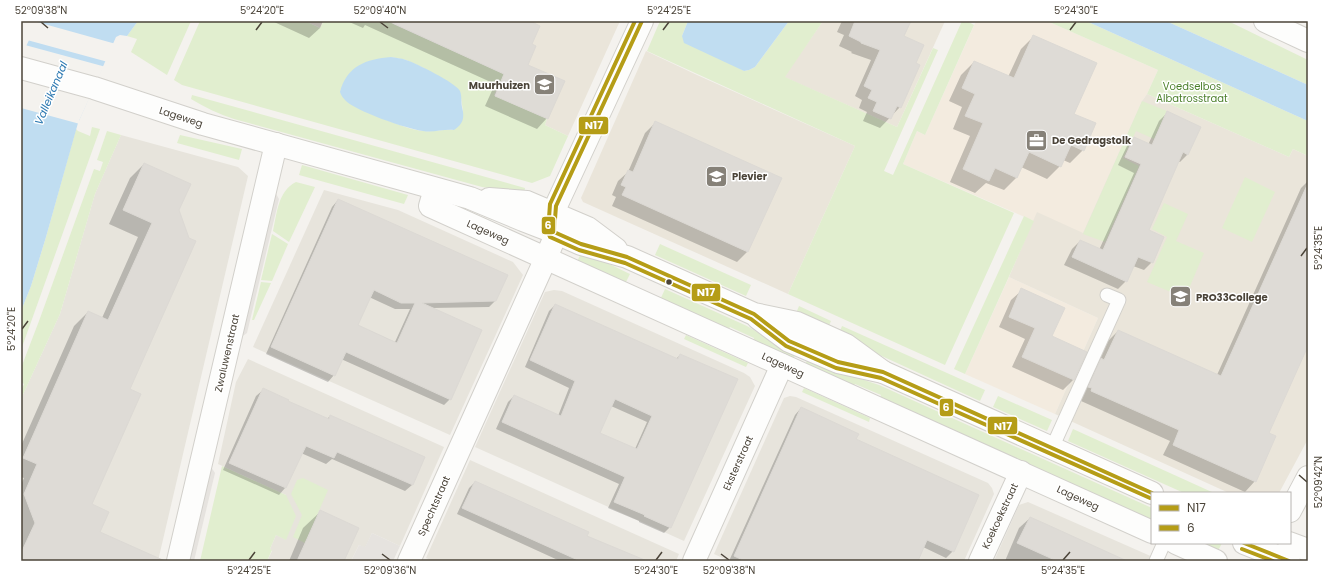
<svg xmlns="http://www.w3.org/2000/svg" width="1329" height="582" viewBox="0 0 1329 582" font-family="Poppins,sans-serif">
<rect width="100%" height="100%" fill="#f4f2ee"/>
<g fill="#e7e4dc">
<path d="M121,135L238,167L248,176L158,561H21V399L60,314L95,194Z"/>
<path d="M324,190L398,210L513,262L523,275L450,435L253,347Z"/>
<path d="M554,290L562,291L744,373L750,377L755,386L684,541L475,447L545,292Z"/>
<path d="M248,359L444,447L400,546L372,533L365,548L359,545L351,561H267L272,551L270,549L276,535L286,539V495L218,464L236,382Z"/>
<path d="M790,396L796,397L988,483L992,488L994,494L964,561H729L714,554L784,398Z"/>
<path d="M470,460L679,554L676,561H433L426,558Z"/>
<path d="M1028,502L1155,558L1153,561H994L1019,505Z"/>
</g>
<g fill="#f3ebdf">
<path d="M976,21H1047L1158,70L1147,94L1142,101L1083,234L1037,213L1034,221L903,164L917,131L925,135Z"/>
<path d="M1009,277L1098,318L1055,414L965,374Z"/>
</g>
<g fill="#eae5da">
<path d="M305,21H324L321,28Z"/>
<path d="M394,21H620L568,136L545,125L547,119L494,95L504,74L393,23Z"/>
<path d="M823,21H945L897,127L784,77Z"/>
<path d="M646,51L697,75L855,146L788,294L583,202L581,198Z"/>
<path d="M1147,94L1289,157L1293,149L1308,156V439L1279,493H1229L1055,414L1098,318L1009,277L1037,212L1083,233L1142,101Z"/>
</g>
<g fill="#e1eecf" fill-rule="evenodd">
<path d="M138,21H191L167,75L131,52L137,39L127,36Z"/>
<path d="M200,21H305L320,28L324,21H394L393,24L504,74L494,95L547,119L545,125L568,136L550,176L532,183L182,85L174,80ZM391,57L406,60L424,68L461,98L463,111L453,130C443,129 434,132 424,131C411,130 398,124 386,120Z"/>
<path d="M660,21H688L682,36L744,71L749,70L755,67L789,21H823L785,77L897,127L933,48L938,50L884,171L893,175L962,21H967L974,25L925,135L917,131L903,164L1014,213L945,365L788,294L855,146L647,51Z"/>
<path d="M1047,21H1086L1308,121V156L1293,149L1289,157L1147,94L1158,70Z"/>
<path d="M1166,21H1228L1308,60V85Z"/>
<path d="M192,95L525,188L524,193L482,187L234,119C219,114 204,107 191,99Z"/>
<path d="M1142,101L1167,111L1154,139L1136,131L1123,158L1139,166L1105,242L1083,234Z"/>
<path d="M92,127L100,129L21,350V311L31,286L46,237L76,129L78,131L90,136Z"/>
<path d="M107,131L121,135L95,194L60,314L21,399V391L24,384L21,382V368L39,321L94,169L100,171L103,162L97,160Z"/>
<path d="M180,135L242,149L239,160L177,143Z"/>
<path d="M302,165L408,195L404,204L299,175Z"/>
<path d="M1245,177L1275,192L1252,242L1222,228Z"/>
<path d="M296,182L315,187L289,242L273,231C277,213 278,191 296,182Z"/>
<path d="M1164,203L1188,214L1176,241L1204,253L1185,298L1147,282L1167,237L1152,229Z"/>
<path d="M1024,216L1034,221L965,374L954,369Z"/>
<path d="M272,234L288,244L272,281L261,280Z"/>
<path d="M660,244L751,285L746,296L655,255Z"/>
<path d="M582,251L630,274L625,284L577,262Z"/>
<path d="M261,282L271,283L254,320H252Z"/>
<path d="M665,289L747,326L762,335L797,350L793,360L753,342L754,338L730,327L728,330L660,300Z"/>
<path d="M799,306L831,321L827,330L795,316Z"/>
<path d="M842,326L985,390L980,401L838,336Z"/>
<path d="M686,335L748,363L746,367L684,339Z"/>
<path d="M809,356L861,379L879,385L1152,508V521L879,399L881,395L855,384L853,387L805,365Z"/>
<path d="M804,388L870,418L869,422L802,392Z"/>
<path d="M998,396L1052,420L1047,431L993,407Z"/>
<path d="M1073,429L1214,493H1184L1068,441Z"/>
<path d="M222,466L286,495L296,516L286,540L276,535L270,549L272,550L267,561H200Z"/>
<path d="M303,478L328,490L305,543L293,537L302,515L291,494L297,480Z"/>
<path d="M1200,543H1222L1218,551Z"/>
</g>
<g fill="#e6e3df">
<path d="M275,192L279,199L247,333L240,338Z"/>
<path d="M211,467L215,473L194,561H188Z"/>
<path d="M372,533L400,546L393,561H351L359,545L365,547Z"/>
</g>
<g fill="#c0ddf1">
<path d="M38,21H138L127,36L120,35L116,37L78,123L46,237L31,286L21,311V57Z"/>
<path d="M688,21H789L755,67L749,70L744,71L684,43L682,36Z"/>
<path d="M1086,21H1166L1308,85V121Z"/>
<path d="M391,57C396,58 401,58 406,60C416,63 456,83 460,91C462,96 461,102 462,107C465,118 463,124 454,130C443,129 433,133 423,131C407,129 355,111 345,100C343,98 341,95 340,92C347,66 366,59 391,57Z"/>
</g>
<g fill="#f4f2ee">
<path d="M35,22H37L116,44L108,62L27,40Z"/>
<path d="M25,45L106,67L105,68H103L79,121L81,122L80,124L21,108V57L23,52L22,51Z"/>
</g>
<g fill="#0003" fill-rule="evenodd">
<path d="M272,21H323L320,28L309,38Z"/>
<path d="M347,21H528L531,45L526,65L547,118L537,129L485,106L495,84L365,25L363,28Z"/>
<path d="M842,21H910L903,37L915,64L900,107L880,128L863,121L867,112L859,108L862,100L855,96L871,60L851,53L852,52L839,46L844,35L837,32Z"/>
<path d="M1034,36L1073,114L1083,150L1070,163L1063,160L1060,166L1047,179L1021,167L1017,177L1004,190L986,183L975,193L950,182L970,136L953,129L962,107L949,101L961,75L974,62L1008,77L1021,49Z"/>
<path d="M1167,113L1188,154L1180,162L1178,161L1147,231L1152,262L1144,270L1133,266L1126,281L1118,289L1064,265L1072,249L1080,241L1099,250L1134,173L1118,165L1127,146L1135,138L1148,145L1159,121Z"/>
<path d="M656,122L780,178L747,252L737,262L612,206L616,197L612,195L618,181L628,172L645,133Z"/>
<path d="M144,164L178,210L129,390L91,505L99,532L132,561H21V485L24,478L21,477V446L74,326L88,312L102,318L138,237L109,224L130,178Z"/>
<path d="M1308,181V343L1267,433L1255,481L1245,492L1163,455L1170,441L1081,401L1082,399L1079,397L1091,370L1098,363L1108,341L1118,331L1217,375L1301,188Z"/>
<path d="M338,200L495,301L489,307L432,308L450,399L444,405L341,359L334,375L328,382L266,354L332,207ZM369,297L395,309H410L395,342L357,325Z"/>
<path d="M1022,290L1051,337L1085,352L1073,380L1063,390L1012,367L1025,339L999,327L1011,300Z"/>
<path d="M555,305L676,359L680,355L670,527L664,533L639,522V521L608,508L619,484L496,429L508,402L514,396L558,416L569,388L525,367L549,311ZM611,406L647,422L635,449L598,434Z"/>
<path d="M263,390L287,402L327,419L330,416L424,458L412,485L405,491L332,459L326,464L301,453L285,488L279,495L223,470L256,396Z"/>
<path d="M801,408L855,440L953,551L946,558L923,547L917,561H729L795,415Z"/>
<path d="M475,482L586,536L643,561H560L457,514L469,488Z"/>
<path d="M320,512L343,561H289L303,528Z"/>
<path d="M1030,518L1123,561H1005L1019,528Z"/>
</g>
<g fill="#dedbd6" stroke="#dcd9d4" fill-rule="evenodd">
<path d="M388,21H530L540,26L532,44L536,46L528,65L565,81L548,119L495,96L504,74Z"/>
<path d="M855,21H911L904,36L924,45L916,63L920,65L901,108L897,106L891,119L873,111L877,102L868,98L872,90L864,86L880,50L861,43V42L849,36Z"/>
<path d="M1033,35L1097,63L1074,114L1096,123L1084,151L1071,145L1061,167L1029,152L1017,178L995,168L989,181L963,169L983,123L965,116L975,94L962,88L974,61L1014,78Z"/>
<path d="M1167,111L1201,127L1188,155L1183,152L1149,230L1164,237L1153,263L1138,257L1127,282L1072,257L1080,240L1103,250L1141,164L1125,157L1134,137L1152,145Z"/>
<path d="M655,121L782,178L748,252L622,195L626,187L621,185L628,170L633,172Z"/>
<path d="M144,163L191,184L179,210L189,238L196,241L130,389L141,394L92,504L109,512L100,532L165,561H21V553L35,523L24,494L37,464L23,458L88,311L108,320L152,223L123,210Z"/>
<path d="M1308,183V346L1269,433L1276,436L1256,482L1173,445L1179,430L1091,391L1092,388L1088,387L1101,358L1104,360L1118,330L1221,376Z"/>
<path d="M338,199L508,275L496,301L422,303L482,330L451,400L346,352L335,376L271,347ZM374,290L401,303H415L397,343L358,325Z"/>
<path d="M1021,288L1065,308L1052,336L1087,352L1074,380L1022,357L1035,328L1009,317Z"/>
<path d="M555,304L678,359L680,354L738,379L671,528L644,516L645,515L614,502L625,477L502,422L514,395L561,416L575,381L530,360ZM615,399L652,416L637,449L600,433Z"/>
<path d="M263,388L289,400L288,401L329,419L330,415L425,457L413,485L337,452L334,458L306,446L286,488L229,463Z"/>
<path d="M801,407L859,434L856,439L979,495L954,552L927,540L918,561H745L734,556Z"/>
<path d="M475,481L589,532L587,536L647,561H580L462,508Z"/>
<path d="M320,510L359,528L344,561H297Z"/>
<path d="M1030,517L1048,525L1127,561H1057L1017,543Z"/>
</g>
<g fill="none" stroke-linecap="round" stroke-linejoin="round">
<defs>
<g id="service">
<path d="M1052,448L1119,300L1107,295"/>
<path d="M1156,561L1164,543"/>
</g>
<g id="minor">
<path d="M1265,21L1308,41"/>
<path d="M435,189L430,206L1152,532"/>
<path d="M1290,511L1308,477"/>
<path d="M1176,543L1216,561"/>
<path d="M178,561L276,144"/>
<path d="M409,561L546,258L554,239L556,206L642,21"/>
<path d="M694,561L782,365"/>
<path d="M980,561L1021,472"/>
</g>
<g id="tertiary">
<path d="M21,68L94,88L203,124L470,198L523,220L554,232L581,244L627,257L754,314L797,323L846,345L883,372"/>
<path d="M489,199L527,202L588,228L616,249"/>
<path d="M758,318L789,341L838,362L883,372L1152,493"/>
<path d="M1244,543L1289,561"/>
<path d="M1289,543L1308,550"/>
</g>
</defs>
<use href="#service" stroke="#d2d0cb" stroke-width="15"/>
<use href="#minor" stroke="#d2d0cb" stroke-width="24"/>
<use href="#tertiary" stroke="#d2d0cb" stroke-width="24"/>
<use href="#service" stroke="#fdfdfc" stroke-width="13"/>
<use href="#minor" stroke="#fdfdfc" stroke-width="22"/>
<use href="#tertiary" stroke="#fdfdfc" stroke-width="22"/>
<defs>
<g id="bus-1">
<path d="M554,232L581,244L627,257L754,314L789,341L838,362L883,372L1152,493"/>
<path d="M554,232L556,206L642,21"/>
<path d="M1244,543L1289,561"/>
</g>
<g id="bus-2">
<path d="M635,21L550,204L548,232L550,237L579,250L625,263L751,319L786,346L836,368L881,378L1150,498"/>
<path d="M1242,549L1273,561"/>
</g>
</defs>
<use href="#bus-1" stroke="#fff" stroke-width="7"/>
<use href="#bus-2" stroke="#fff" stroke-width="7"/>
<use href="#bus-1" stroke="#b59d17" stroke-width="4"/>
<use href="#bus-2" stroke="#b59d17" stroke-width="4"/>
</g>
<path fill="none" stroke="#4b4439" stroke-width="1.5" d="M41,22L48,28M380,22L388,28M256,30L262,22M663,30L669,22M1070,30L1076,22M1301,256L1307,248M22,329L28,321M1299,475L1307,482M382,554L390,560M721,554L729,560M249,560L255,552M656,560L662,552M1063,560L1070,552"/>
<defs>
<symbol id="school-square" viewBox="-11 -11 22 22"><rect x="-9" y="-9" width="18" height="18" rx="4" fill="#868178" stroke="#fff"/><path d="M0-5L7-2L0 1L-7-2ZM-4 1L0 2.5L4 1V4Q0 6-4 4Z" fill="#fff"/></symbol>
<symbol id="office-square" viewBox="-11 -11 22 22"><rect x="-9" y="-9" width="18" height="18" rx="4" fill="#868178" stroke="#fff"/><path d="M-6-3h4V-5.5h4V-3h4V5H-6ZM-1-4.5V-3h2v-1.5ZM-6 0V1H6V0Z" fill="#fff"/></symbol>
</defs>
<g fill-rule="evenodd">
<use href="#school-square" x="532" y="72" width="25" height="25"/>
<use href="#office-square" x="1024" y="128" width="25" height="25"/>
<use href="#school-square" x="704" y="164" width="25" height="25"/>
<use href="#school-square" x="1168" y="284" width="25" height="25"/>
</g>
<circle fill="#4b4439" stroke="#fff" stroke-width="1.5" cx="669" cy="282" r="3.5"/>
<g text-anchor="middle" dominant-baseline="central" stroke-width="3" stroke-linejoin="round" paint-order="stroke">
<g font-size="10" font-weight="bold" fill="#4b4439" stroke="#fff" text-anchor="start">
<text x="530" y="85" text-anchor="end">Muurhuizen</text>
<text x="1052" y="140">De Gedragstolk</text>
<text x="732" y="176">Plevier</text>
<text x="1196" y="297">PRO33College</text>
</g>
<g font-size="10" fill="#4a7f2a" stroke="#fff">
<text x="1192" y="86">Voedselbos<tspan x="1192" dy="12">Albatrosstraat</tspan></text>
</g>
<g font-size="10" fill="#4b4439" stroke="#fff">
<text transform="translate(181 117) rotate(18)">Lageweg</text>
<text transform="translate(488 232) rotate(24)">Lageweg</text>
<text transform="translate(227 353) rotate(-77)">Zwaluwenstraat</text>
<text transform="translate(783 365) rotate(25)">Lageweg</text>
<text transform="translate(738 463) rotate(-66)">Eksterstraat</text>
<text transform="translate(1078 498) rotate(25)">Lageweg</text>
<text transform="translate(434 506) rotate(-66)">Spechtstraat</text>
<text transform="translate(1000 516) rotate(-65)">Koekoekstraat</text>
</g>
<g font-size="11" font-style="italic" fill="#2e7ab2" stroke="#fff">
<text transform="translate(51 93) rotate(-67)">Valleikanaal</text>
</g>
</g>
<g stroke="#fff" stroke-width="1.5">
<rect x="578" y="116" width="31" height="19" rx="4" fill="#b59d17"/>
<rect x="541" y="216" width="15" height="19" rx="4" fill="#b59d17"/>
<rect x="691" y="283" width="30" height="19" rx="4" fill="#b59d17"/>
<rect x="939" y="398" width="15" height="19" rx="4" fill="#b59d17"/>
<rect x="987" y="416" width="31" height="19" rx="4" fill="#b59d17"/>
</g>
<g font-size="11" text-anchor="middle" font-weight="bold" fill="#fff">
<text x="594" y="129">N17</text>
<text x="548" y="229">6</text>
<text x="706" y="296">N17</text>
<text x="946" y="411">6</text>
<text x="1003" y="430">N17</text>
</g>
<rect width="1329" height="582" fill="none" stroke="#ffffff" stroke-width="44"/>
<rect x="1151" y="492" width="140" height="52" fill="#ffffff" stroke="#b7b4b0"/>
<rect x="1159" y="505" width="20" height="6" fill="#b59d17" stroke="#b7b4b0"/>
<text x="1187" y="512" font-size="12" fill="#4b4439">N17</text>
<rect x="1159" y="525" width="20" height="6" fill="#b59d17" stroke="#b7b4b0"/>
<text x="1187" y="532" font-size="12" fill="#4b4439">6</text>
<rect x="22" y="22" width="1285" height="538" fill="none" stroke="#4b4439" stroke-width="1.5"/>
<g font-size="10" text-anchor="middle" fill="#4b4439">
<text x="41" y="14">52°09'38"N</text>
<text x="262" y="14">5°24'20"E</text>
<text x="380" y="14">52°09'40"N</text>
<text x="669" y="14">5°24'25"E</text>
<text x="1076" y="14">5°24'30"E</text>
<text transform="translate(1318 248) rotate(-90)" y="4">5°24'35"E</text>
<text transform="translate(11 329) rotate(-90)" y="4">5°24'20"E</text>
<text transform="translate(1318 482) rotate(-90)" y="4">52°09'42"N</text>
<text x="249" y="574">5°24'25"E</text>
<text x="390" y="574">52°09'36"N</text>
<text x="656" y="574">5°24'30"E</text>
<text x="729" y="574">52°09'38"N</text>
<text x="1063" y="574">5°24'35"E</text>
</g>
</svg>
